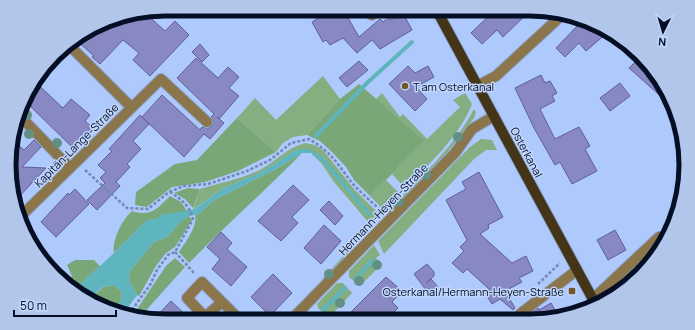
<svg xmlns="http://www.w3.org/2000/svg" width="695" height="330" viewBox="0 0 695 330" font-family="Manrope,sans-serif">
<rect width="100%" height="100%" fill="#aec9fc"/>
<g fill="#85ae81">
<path d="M323,76L340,99L307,135L293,137L283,143L276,152L237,118L255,98L276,120Z"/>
<path d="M382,93L400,117L403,114L427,139L460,107L453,100L465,93L472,104C461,134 427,167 405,188L392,174L425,141L376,99Z"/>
<path d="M474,109L476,112L474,118L443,158L390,213L387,212C417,180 454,148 474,109Z"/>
<path d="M481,139L492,140L497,150H486L474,159L384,254L378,241L470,147Z"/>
<path d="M305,143L315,145L323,150L354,189L379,214L369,223L334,182L322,164L311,153H302L296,150L262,172L222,189L193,210L200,189C220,183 241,179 260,170C276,161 287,148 305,143Z"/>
<path d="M386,180L400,194L384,210L370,196Z"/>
<path d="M355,244L357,246L323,281L322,279Z"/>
<path d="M374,245L380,255L376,258L381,265L360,286L349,277V271Z"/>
<path d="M337,283H343L352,293L329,318L318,308L317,304Z"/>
</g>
<g fill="#7aa777">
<path d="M359,84L425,141L370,196L354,180L346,167L333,153L320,141L307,135L340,99Z"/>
<path d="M237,118L276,152L238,171L205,182L172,187L147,207L135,205L136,192L175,164L197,160Z"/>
<path d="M302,153C265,191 226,225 189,263L179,252C185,243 198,226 195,215L199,214L210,203L222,196L276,169Z"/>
<path d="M188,188L200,189L193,208L185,199L174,193Z"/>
<path d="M170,196L181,202L187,211L161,215L157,219L147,220L114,253C112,240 122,220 132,211C151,217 157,209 170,196Z"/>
<path d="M189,216L192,220L175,247L166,253L156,266L139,296L137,295L129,281L130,271L154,242L167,237L181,221Z"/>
<path d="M175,258L185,267L141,316L133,315L166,266Z"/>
<path d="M75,260H94L100,266L74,290L67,285L72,276L67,265Z"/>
<path d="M114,285L122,292L121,301L114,311L105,309L90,299L103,287Z"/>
</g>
<path fill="#5eb5bd" d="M308,149L317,153L318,157L311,153H302L276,169L222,196L210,203L199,214L189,216L181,221L167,237L154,242L130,271L129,281L137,295L124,313L114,311L121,301L122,292L114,285L102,287L90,299L74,290L114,253L147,220L157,219L160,215L195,209L222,189L262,172L296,150Z"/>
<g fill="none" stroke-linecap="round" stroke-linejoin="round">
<g stroke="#5eb5bd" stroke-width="4">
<path d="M316,136L368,82L412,42"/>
<path d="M315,154L323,160L369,214"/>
<path d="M355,279L372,261"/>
<path d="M323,310L345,288"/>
</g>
</g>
<g fill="#8889c2" stroke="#5f5e9c">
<path d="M319,9H343L359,37L380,19L383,22L389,17L390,20L403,13L412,30L380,49L372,40L357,53L343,38L330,45L326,40L323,42L312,22L317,19L313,12Z"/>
<path d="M496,9H532L503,37L497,30L482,44L471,33Z"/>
<path d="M144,12L165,31L175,21L189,35L150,76L133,60L139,53L123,40L100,64L92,57L94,56L75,39L115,17Z"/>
<path d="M583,20L590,21L607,33L586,51L579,43L565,57L556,48Z"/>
<path d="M200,44L209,55L202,62L192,52Z"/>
<path d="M641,56L668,97L665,100L629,68Z"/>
<path d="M196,58L218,78L228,67L239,77L229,88L239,96L219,119L217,117L224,123L210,139L204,134L184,157L142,117L162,95L200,130L202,127L209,128L212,126L213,120L211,117L214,114L177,78Z"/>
<path d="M359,61L368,70L347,87L339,78Z"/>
<path d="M408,66L415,73L428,66L434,77L416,87L427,99L415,111L389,84Z"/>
<path d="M541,75L545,83L550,81L557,93L552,96L555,101L540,109L555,139L579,127L590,146L585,149L597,171L572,184L560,162L555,165L534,128L515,88Z"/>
<path d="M34,81L63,108L71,99L90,115L85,121L92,127L73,148L26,102L33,95L30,92Z"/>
<path d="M620,83L630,96L610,111L600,98Z"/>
<path d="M140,115L149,124L133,141L141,149L127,164L130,167L116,182L120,186L97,210L87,200L105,183L100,178L106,172L98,165L112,151L109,149Z"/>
<path d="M12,139L24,150L34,140L41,147L22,167L46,168L15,201L10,185Z"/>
<path d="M479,172L503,217L488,225L489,228L480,234L512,263L526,256L533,271L519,278L522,282L505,291L515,308L513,310L500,299L492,304L485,293L490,290L467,269L463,273L452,263L464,251L460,247L467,240L446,200L466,189L462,182Z"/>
<path d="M293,185L309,200L292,217L298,223L281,241L258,221Z"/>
<path d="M75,189L89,204L56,237L41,222L68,193L69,195Z"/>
<path d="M329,201L343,216L335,225L320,210Z"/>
<path d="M324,225L341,241L321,264L304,248Z"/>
<path d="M615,230L626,250L608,260L597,240Z"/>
<path d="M221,232L232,243L227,249L247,267L231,286L212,269L220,259L207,247Z"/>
<path d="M427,264L434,272V276L426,283L431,279L438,287L429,294L414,274Z"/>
<path d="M273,274L292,293L270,316L251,297Z"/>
<path d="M386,277L402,291L392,302L398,308L386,320H343Z"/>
<path d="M171,301L192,321H165L154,319Z"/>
<path d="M551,303L559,317L551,320H524L538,308L539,310Z"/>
</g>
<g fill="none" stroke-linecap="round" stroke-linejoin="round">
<defs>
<g id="minor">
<path d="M363,9L372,15L380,9"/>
<path d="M68,44L131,107"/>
<path d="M477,86L496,76L562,15"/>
<path d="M20,116L70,168"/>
<path d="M20,217L161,79L207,122"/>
<path d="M593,299L659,237H667"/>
<path d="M222,302L205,317L187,298L202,282L241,321"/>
<path d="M516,320L520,314L577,270"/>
<path d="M290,321L455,153L472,129L494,116"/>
</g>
<path id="major" d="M436,9L596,305"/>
</defs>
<use href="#minor" stroke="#8fa7d5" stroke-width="12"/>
<use href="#major" stroke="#8fa7d5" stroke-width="12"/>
<g stroke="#7388b1" stroke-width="2.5" stroke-dasharray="3 2" stroke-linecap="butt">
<path d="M85,170L127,208L148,209L169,192L184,186L208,184L247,171L270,160L291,143L309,139C331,152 337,163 352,183C361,193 372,202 381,211"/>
<path d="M175,252L195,274"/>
<path d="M538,284L560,263"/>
<path d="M129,314L150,285L157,270L168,255L175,252L193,219C189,205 182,200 170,192"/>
<path d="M500,320L505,315"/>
</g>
<use href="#minor" stroke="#8b754a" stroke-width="10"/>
<use href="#major" stroke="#443518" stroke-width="10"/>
</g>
<g fill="#639085">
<circle cx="27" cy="115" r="5"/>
<circle cx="29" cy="134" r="5"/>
<circle cx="458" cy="137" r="5"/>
<circle cx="57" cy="143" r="5"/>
<circle cx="426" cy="175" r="5"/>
<circle cx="399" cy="202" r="5"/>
<circle cx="377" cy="265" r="5"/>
<circle cx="329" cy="274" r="5"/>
<circle cx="359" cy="281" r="5"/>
<circle cx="340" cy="303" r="5"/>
</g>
<g fill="#705829" stroke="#c1d6fd" stroke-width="1.5">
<circle cx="405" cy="86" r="4"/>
<rect x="568" y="287" width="8" height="8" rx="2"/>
</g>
<g text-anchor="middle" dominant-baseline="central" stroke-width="3" stroke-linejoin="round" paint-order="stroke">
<g font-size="11" fill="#040e24" stroke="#c1d6fd" text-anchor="start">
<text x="413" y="86">T am Osterkanal</text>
<text x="564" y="291" text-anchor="end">Osterkanal/Hermann-Heyen-Straße</text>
</g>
<g font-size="11" fill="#040e24" stroke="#c1d6fd">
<text transform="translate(76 145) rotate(-45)">Kapitän-Lange-Straße</text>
<text transform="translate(527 152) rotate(62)">Osterkanal</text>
<text transform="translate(383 209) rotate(-46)">Hermann-Heyen-Straße</text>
</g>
</g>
<path d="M0 0H695V330H0ZM165 16H530A149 149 0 0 1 679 165V165A149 149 0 0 1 530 314H165A149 149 0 0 1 16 165V165A149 149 0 0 1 165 16Z" fill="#b2c6ec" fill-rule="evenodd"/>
<path fill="none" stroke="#040e24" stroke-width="5" d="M165 16H530A149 149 0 0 1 679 165V165A149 149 0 0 1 530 314H165A149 149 0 0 1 16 165V165A149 149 0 0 1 165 16Z"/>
<g transform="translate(663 32) rotate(185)" stroke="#c1d6fd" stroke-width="3" paint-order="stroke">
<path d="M0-3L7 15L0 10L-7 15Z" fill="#040e24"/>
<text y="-6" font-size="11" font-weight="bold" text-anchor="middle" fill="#040e24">N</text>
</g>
<path d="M14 310v6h102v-6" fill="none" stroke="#040e24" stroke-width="2"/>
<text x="20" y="310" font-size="12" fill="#040e24" stroke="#c1d6fd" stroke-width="3" paint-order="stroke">50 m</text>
</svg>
